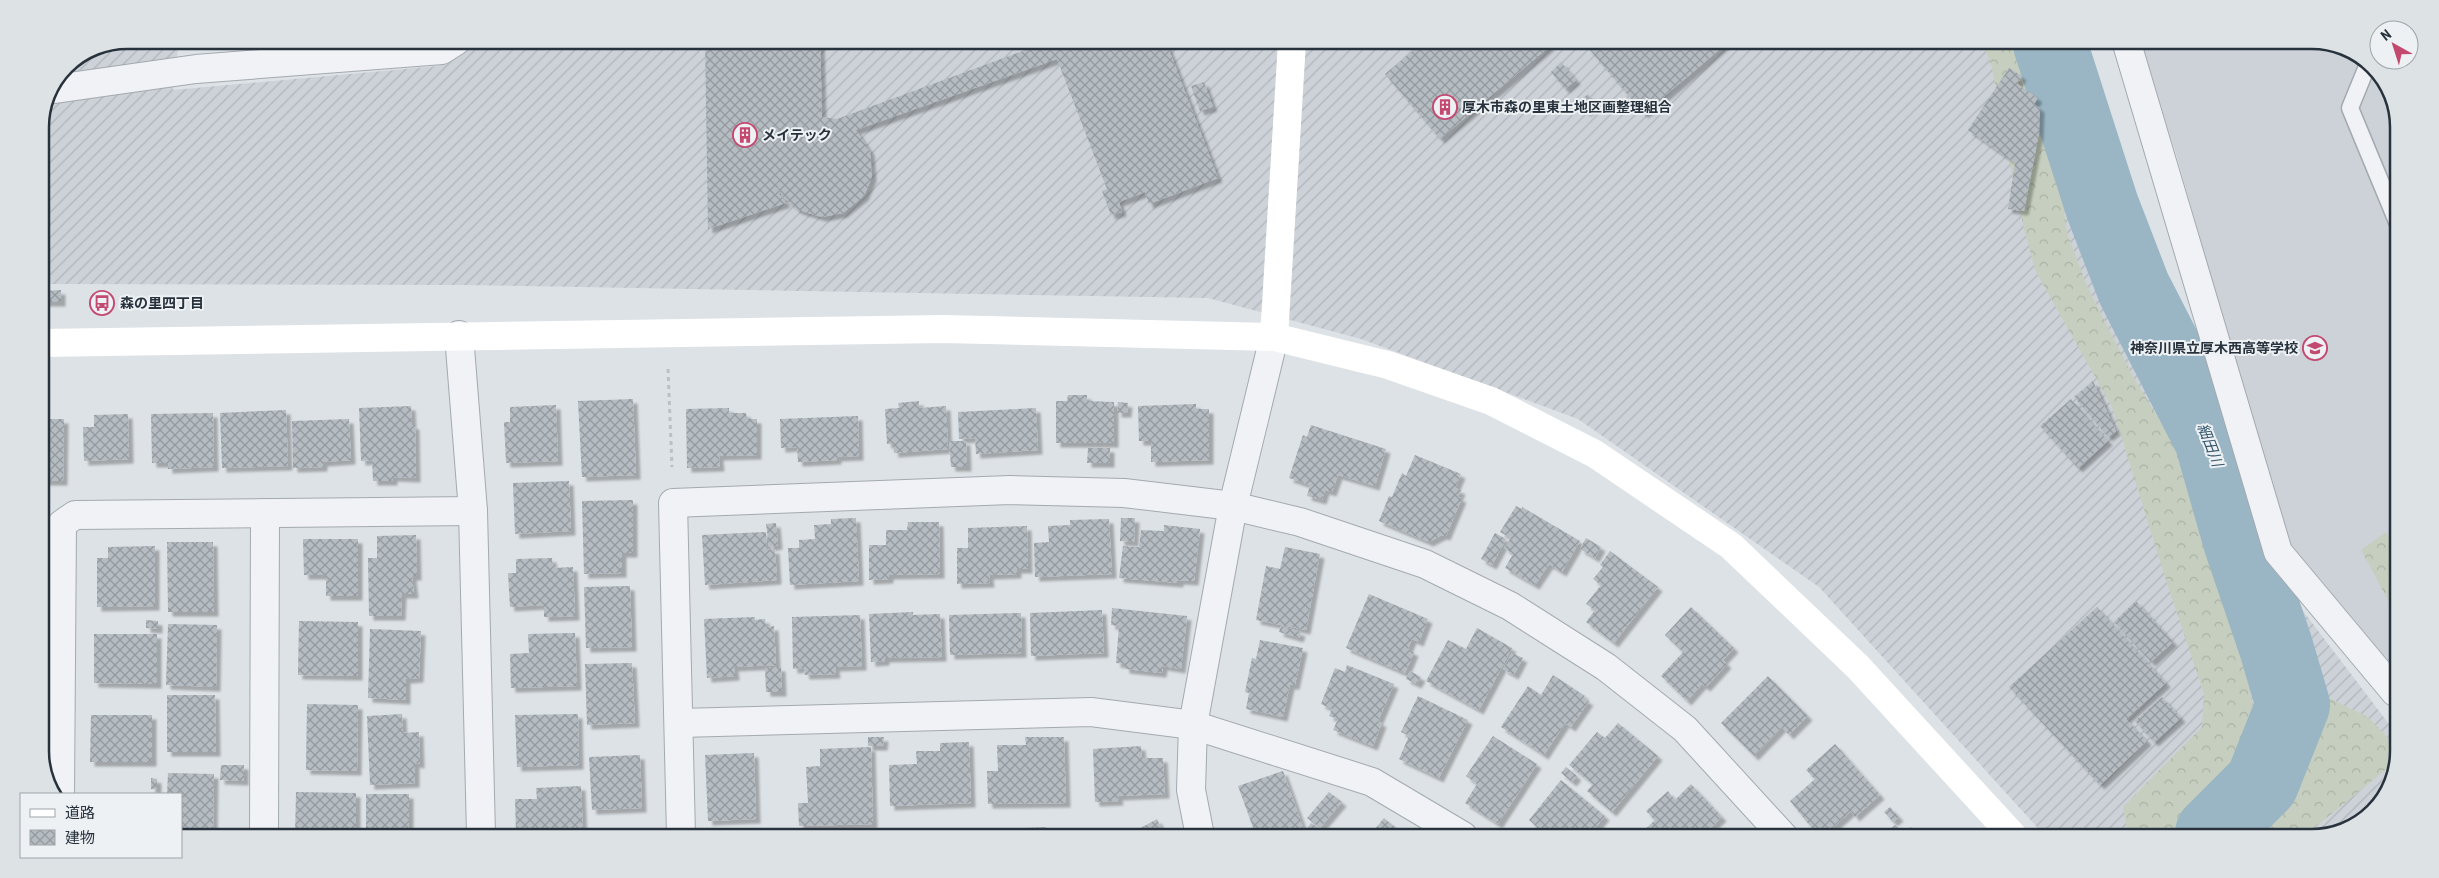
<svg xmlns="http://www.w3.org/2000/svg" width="2439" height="878" viewBox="0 0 2439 878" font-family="'Roboto Condensed','Noto Sans JP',sans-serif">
<defs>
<pattern id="industrial-furrows" width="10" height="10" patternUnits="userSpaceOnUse" patternTransform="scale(1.25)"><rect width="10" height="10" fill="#ccd2d8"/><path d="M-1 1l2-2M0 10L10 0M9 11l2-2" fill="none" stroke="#afb5ba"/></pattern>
<pattern id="forest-crowns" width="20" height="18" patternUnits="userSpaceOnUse" patternTransform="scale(1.25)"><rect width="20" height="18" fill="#c6cfbf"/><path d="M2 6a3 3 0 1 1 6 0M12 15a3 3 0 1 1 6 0" fill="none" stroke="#aab2a5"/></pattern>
<pattern id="building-cross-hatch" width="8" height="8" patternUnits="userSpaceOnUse" patternTransform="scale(1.25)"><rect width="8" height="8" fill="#b5bcc2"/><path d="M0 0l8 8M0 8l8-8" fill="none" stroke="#93999f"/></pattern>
<filter id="shadow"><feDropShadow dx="4.5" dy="4.5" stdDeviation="1" flood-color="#0004"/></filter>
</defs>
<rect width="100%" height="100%" fill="#dde2e6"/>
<path fill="#ccd2d8" d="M2141,44L2340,45L2381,74L2399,121L2395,672L2288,543L2176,154Z"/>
<path fill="url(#industrial-furrows)" d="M127,40H179L173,90L438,66L478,41L2025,44L2040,82L2063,204L2099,286L2142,376L2231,516L2395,732L2394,779L2365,820L2312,838L2046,837L1819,587L1578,419L1361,339L1208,298L461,285L40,284V121L66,65L94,47Z"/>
<g fill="url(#forest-crowns)">
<path d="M1983,44H2022L2040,82L2049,132L2060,181L2067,233L2087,286L2132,375L2195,478L2224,563L2254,711V740L2218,838L2128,837L2123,807L2202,727L2204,694L2166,580L2112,407L2036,272L2025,233L2002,127L1992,67Z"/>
<path d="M2386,532L2396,550V615L2361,550Z"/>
<path d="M2329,698L2368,717L2395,745V762L2302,838H2231L2262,834L2281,775L2300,727L2310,710Z"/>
</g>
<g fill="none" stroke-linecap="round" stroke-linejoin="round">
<path stroke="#9ab6c4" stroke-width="74" d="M2050,44L2102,206L2134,289L2211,439L2240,541L2276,647L2293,705L2262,783L2212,833L2211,838"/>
</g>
<g fill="url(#building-cross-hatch)" filter="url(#shadow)">
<path d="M705,41H820L822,117L837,119L1047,42H1166L1218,178L1149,204L1145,192L1119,202L1122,212L1111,215L1102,191L1107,189L1057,59L856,130L870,151L872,177L864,196L843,213L822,217L798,210L782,196L773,175L780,195L786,203L708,229Z"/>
<path d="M1422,43H1548L1550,46L1440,139L1385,74Z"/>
<path d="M1584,43H1727L1644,114Z"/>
<path d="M1561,62L1576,80L1565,89L1551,72Z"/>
<path d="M2009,68L2022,76L2017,84L2038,98L2034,104L2040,108L2039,133L2024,211L2008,209L2015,163L1968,130Z"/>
<path d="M1204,82L1213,107L1200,111L1191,86Z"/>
<path d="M1588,94L1596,104L1586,112L1578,102Z"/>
<path d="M61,290V302H40V291Z"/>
<path d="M2093,381L2116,431L2108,437L2074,397Z"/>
<path d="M1068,395H1087V401L1114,402V443H1056V401H1067Z"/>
<path d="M633,399L636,475L582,477L578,401Z"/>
<path d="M2071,399L2108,441L2078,468L2040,426Z"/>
<path d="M919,401V408L946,406L948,449L894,453L893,444H887L885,409L899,408L898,403Z"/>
<path d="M1118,402L1128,403L1127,413H1117Z"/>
<path d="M1196,404V409H1209V460L1151,462V441H1139L1138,406Z"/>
<path d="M556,405L558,461L506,463L504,422H510V407Z"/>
<path d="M411,406L412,425H415L416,478L393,477V481H373L372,460L361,461L359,408Z"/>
<path d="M729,408V413H746L747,419H757V455L719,456L720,467L687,468L686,409Z"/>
<path d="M1036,408L1038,450L976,454L975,438L959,439L958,412Z"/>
<path d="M286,410L288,466L222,468L220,413Z"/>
<path d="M213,413L214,467L168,469V463H152L151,414Z"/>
<path d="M128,414L129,459L84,461L83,427H94V415Z"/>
<path d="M858,416L859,456L837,457V460L798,462L797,447L781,448L780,419Z"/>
<path d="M40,419H64L63,481H40Z"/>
<path d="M349,419L351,460L323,462V467L293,468L292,421Z"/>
<path d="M1311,425L1386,449L1375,486L1338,475L1332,492L1325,490L1322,500L1307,496L1310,485L1289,478L1303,435L1307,437Z"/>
<path d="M949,441H966L967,467H951Z"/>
<path d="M1088,448H1110V463H1087Z"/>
<path d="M1415,455L1461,474L1455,488L1461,490L1458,497L1462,498L1446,536L1442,535L1429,542L1379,521L1389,496L1392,497L1402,473L1406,476Z"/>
<path d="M569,481L571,531L515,534L513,483Z"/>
<path d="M633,500V553H622V573L584,574L582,501Z"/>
<path d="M1516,506L1522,509V507L1580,541L1562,572L1549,564L1535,585L1505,568L1513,554L1504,548L1511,538L1500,532Z"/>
<path d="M856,518L859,581L790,585L788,548H799V540L815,539L814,525L831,524V519Z"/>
<path d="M1121,518H1135L1134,542L1120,541Z"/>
<path d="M1109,519L1112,574L1035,577L1034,543L1049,542L1048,526L1070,525V520Z"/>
<path d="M908,522H939L940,574L889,575V579L869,580V545H886V530H907Z"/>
<path d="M776,523L778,545L769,547L766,524Z"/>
<path d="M1164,525L1200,529L1194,581L1179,580V583L1119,578L1123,546L1139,547L1141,530L1164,531Z"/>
<path d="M1027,526L1028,569H1017V574L989,575L990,583L957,584V548H968V528Z"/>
<path d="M766,532L767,550L775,549L777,580L705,585L702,535Z"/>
<path d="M1495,533L1506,539L1492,565L1481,559Z"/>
<path d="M416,535L417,576H412L414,594H402L401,616H369L368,558H377V536Z"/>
<path d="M1586,538L1601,547L1595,558L1580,549Z"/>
<path d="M303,539H358V596H326V575H304Z"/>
<path d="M167,542H213L214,612H168Z"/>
<path d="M155,546V606L97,607V558H108V547Z"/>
<path d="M1285,547L1320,554L1306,630L1256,620L1266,566L1280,569Z"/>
<path d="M1610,551L1658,587L1614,643L1586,622L1595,610L1586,604L1601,585L1593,579L1603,567L1600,565Z"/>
<path d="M552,558L553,568L573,567L575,616L544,617V605L510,607L508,573H516V559Z"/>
<path d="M630,586L632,647L586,648L584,587Z"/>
<path d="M1369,594L1428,619L1419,642L1412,639L1408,649L1414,652L1405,673L1346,648Z"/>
<path d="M2136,601L2173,642L2151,662L2114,622Z"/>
<path d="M1691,607L1734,648L1723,660L1727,664L1706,687L1702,684L1687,701L1661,676L1683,652L1665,635Z"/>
<path d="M2097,607L2166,683L2126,719L2147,741L2100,785L2009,687Z"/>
<path d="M1112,608L1187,616L1181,669L1163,666L1162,673L1125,669V664L1116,663L1119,626L1111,625Z"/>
<path d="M1102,610L1104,653L1031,656L1030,613Z"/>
<path d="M913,612V615L940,614L942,657L885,658V661L871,662L869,614Z"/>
<path d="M1021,613L1022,653L950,655L949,615Z"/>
<path d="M860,615L862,666L835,667L836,674L805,675L804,668L793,669L792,617Z"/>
<path d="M755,617V620L765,619L766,627L774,626L776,665L734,667L735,676L707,678L704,619Z"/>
<path d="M146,620L158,621V629L146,628Z"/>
<path d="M299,621L358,622V676L298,675Z"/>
<path d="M168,624L217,625L216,687L166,685Z"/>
<path d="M1281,626L1301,632L1299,638L1279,632Z"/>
<path d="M1477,628L1512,648L1479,710L1426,681L1448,640L1466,649Z"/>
<path d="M370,629L421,631L419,678L406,679V700L368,698Z"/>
<path d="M575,633L577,686L511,688L510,654L529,653L528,634Z"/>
<path d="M94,634H157V684L94,683Z"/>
<path d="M1260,640L1303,648L1295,685H1290L1283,717L1246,709L1249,693L1245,692L1252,658L1256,659Z"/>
<path d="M1512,653L1523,658L1514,675L1503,669Z"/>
<path d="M632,663L635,723L587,725L585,664Z"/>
<path d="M1347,665L1394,684L1378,721L1382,723L1373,746L1333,730L1338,719L1329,716L1332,709L1321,704L1335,668L1345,672Z"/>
<path d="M765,667H781L782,692H766Z"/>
<path d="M1410,671L1421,677L1417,684L1406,679Z"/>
<path d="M1553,675L1585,696L1583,698L1589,701L1571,727L1565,723L1544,755L1501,727L1528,686L1541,695Z"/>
<path d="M1768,676L1808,716L1789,735L1782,727L1754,756L1721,723Z"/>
<path d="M167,695H215L216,752H167Z"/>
<path d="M1418,696L1468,720L1439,778L1399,759L1409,736L1401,732Z"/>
<path d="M2162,697L2181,718L2154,742L2135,721Z"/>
<path d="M307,704L358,705L357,771L306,770Z"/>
<path d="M402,714L403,733L419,732L420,764L415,763V783L370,785L367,716Z"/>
<path d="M578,714L579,765L517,767L515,715Z"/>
<path d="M91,715H152V762H90Z"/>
<path d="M1618,723L1658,756L1612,812L1587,791L1593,784L1569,765L1597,732L1605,738Z"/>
<path d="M1493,736L1537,764L1498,824L1465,803L1477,784L1466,776Z"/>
<path d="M868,737H884L883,746H868Z"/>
<path d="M1025,737H1064L1066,803L988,804L987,771H998L997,745H1026Z"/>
<path d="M969,742L971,803L890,806L889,765L917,764L916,751H940V743Z"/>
<path d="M1835,744L1880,795L1855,817L1851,811L1822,837H1819L1790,801L1815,779L1806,770Z"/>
<path d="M1141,746L1142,758H1163L1165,794L1118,796L1119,801L1095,802L1093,749Z"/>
<path d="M871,747L873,824L799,826L798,803H808L806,767L820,766V749Z"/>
<path d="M754,753L756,819L708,821L705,755Z"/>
<path d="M640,755L642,808L592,810L589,757Z"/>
<path d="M221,765H244V781L220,780Z"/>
<path d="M1566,767L1577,776L1572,782L1561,773Z"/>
<path d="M1283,771L1304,830L1287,836H1256L1238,786Z"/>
<path d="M168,773L214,774L213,832L181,831V794H167Z"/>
<path d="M151,778L157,779V789H151Z"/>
<path d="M1561,780L1605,816L1588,837L1530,836L1537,827L1529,820Z"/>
<path d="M1691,784L1722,817L1701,837H1637L1655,820L1646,811L1668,791L1675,800Z"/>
<path d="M581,786L583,834H516L515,799H537L536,788Z"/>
<path d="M296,792L356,793V834H295Z"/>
<path d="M1329,792L1342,802L1320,828L1307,818Z"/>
<rect x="366" y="794" width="43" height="40"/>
<path d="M1890,807L1899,817L1893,822L1884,812Z"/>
<path d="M1384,818L1406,836H1369Z"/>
<path d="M1157,819L1165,836H1126Z"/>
<path d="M1311,823L1317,827L1311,834L1306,830Z"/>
<path d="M1895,825L1904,834L1911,827L1921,837H1881Z"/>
<path d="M1046,827L1047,835H981V830Z"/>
<path d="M642,828V835L593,834V829Z"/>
<path d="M966,830L967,835H895V832Z"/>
</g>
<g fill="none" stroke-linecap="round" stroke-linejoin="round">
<defs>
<path id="lane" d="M2368,64L2350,108L2398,224"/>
<g id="street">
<path d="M2127,44L2278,552L2395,692"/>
<path d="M55,89L196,69L442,50L456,41"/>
<path d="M459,335L473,511L481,834"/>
<path d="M680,723L1091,712L1193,725L1372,782L1463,836"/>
<path d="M60,794L62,524L75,515L473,511"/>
<path d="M264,834L265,513"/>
<path d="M681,835L673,503L1010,490L1124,493L1233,506L1300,522L1425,564L1510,606L1606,667L1685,729L1784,837"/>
<path d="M1200,836L1191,790L1193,725L1233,506L1274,337"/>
</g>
</defs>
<use href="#lane" stroke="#a3aab0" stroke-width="19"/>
<use href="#street" stroke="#a3aab0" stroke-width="30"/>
<path stroke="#bcc0c5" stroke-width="3" stroke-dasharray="4 4" stroke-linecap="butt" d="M668,369L672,467"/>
<use href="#lane" stroke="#f0f2f5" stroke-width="16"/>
<use href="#street" stroke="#f0f2f5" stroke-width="28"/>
<g stroke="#fff" stroke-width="28">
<path d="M1274,337L1292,42"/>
<path d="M40,343L943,329L1274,337L1388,365L1491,401L1595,454L1731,546L1858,667L2014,837"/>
</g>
</g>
<defs>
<symbol id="building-ring" viewBox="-11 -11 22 22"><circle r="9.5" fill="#edf1f4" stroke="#c44970" stroke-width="1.5"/><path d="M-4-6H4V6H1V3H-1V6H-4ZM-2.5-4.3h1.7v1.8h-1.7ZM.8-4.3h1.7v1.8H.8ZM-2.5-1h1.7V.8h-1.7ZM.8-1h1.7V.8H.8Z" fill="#c44970"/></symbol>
<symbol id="bus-ring" viewBox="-11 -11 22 22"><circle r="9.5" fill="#edf1f4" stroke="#c44970" stroke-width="1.5"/><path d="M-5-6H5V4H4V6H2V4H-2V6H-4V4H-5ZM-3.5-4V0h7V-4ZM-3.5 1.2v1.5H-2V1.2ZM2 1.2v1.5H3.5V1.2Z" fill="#c44970"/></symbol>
<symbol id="school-ring" viewBox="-11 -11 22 22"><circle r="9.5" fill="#edf1f4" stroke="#c44970" stroke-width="1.5"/><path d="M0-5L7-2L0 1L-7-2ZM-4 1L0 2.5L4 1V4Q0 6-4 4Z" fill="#c44970"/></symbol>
</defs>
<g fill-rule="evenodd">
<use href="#building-ring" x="1431" y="93" width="28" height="28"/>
<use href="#building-ring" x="731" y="121" width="28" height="28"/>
<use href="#bus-ring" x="88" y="289" width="28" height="28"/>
<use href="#school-ring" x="2301" y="334" width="28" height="28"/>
</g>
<g text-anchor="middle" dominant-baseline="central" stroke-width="4" stroke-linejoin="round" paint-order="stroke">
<g font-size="14" font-weight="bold" fill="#28323c" stroke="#edf1f4" text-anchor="start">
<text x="1462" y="107">厚木市森の里東土地区画整理組合</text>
<text x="762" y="135">メイテック</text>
<text x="120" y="303">森の里四丁目</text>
<text x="2298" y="348" text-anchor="end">神奈川県立厚木西高等学校</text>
</g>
<g font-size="15" font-style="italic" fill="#35576c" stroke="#edf1f4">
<text transform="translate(2210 445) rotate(69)">細田川</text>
</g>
</g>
<path d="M0 0H2439V878H0ZM127 49H2312A78 78 0 0 1 2390 127V751A78 78 0 0 1 2312 829H127A78 78 0 0 1 49 751V127A78 78 0 0 1 127 49Z" fill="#dde2e5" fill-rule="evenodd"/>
<path fill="none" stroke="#28323c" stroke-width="2.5" d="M127 49H2312A78 78 0 0 1 2390 127V751A78 78 0 0 1 2312 829H127A78 78 0 0 1 49 751V127A78 78 0 0 1 127 49Z"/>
<rect x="20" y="793" width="162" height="65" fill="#edf1f4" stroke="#9ea5aa"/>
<rect x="30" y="809" width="25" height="8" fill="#ffffff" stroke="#9ea5aa"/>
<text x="65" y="818" font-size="15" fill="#28323c">道路</text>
<rect x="30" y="830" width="25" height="15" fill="url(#building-cross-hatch)" stroke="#9ea5aa"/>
<text x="65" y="843" font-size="15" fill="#28323c">建物</text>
<g transform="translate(2394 45) rotate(321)"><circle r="24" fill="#edf1f4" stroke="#9ea5aa"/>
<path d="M0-4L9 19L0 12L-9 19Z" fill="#c44970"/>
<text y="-8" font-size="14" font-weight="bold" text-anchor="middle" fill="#28323c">N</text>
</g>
</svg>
